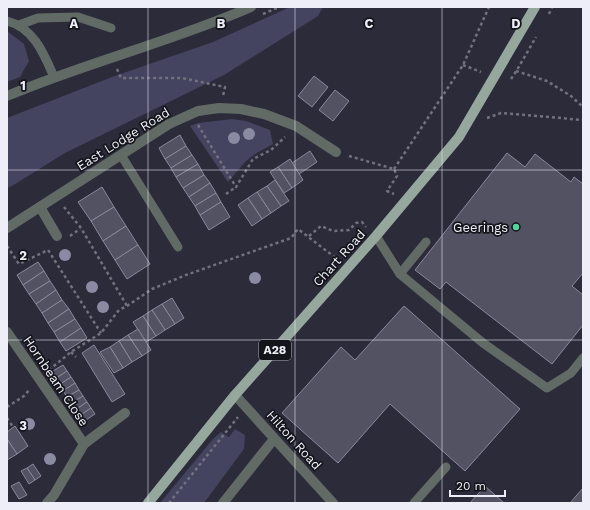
<svg xmlns="http://www.w3.org/2000/svg" width="590" height="510" viewBox="0 0 590 510" font-family="'Work Sans',sans-serif">
<rect width="100%" height="100%" fill="#2b2b3a"/>
<g fill="#444360">
<path d="M290,7H323L318,16L224,75L65,153L12,186L7,188V118L112,77L213,42Z"/>
<path d="M7,31L24,44L29,61L20,77L7,82Z"/>
<path d="M232,119L246,121L270,130L273,144L255,154L246,161L228,182L190,126L198,123Z"/>
<path d="M235,429L245,435L244,449L204,503H160L213,439L221,432L229,437Z"/>
</g>
<g fill="#525263" stroke="#89899c">
<path d="M314,76L328,87L312,107L298,96Z"/>
<path d="M335,90L349,101L333,121L319,110Z"/>
<path d="M180,135L186,146L165,159L159,148Z"/>
<path d="M186,146L192,155L171,168L165,159Z"/>
<path d="M310,151L317,162L299,174L292,163Z"/>
<path d="M507,153L525,167L535,154L571,182L574,177L583,184V273L572,286L583,295V325L552,364L446,282L440,289L415,270Z"/>
<path d="M192,155L198,164L176,177L171,168Z"/>
<path d="M290,159L303,180L292,188L278,167Z"/>
<path d="M198,164L204,175L183,188L176,177Z"/>
<path d="M278,167L292,188L284,193L270,172Z"/>
<path d="M204,175L210,183L189,197L183,188Z"/>
<path d="M275,180L289,201L281,206L267,186Z"/>
<path d="M210,183L216,193L195,206L189,197Z"/>
<path d="M267,186L281,206L271,213L257,192Z"/>
<path d="M102,187L114,207L91,221L78,202Z"/>
<path d="M257,192L271,213L262,219L248,198Z"/>
<path d="M216,193L221,202L200,215L195,206Z"/>
<path d="M248,198L262,219L252,226L238,205Z"/>
<path d="M221,202L230,217L209,230L200,215Z"/>
<path d="M114,207L126,226L103,241L91,221Z"/>
<path d="M126,226L138,245L115,260L103,241Z"/>
<path d="M138,245L150,264L127,279L115,260Z"/>
<path d="M38,262L44,271L23,285L17,275Z"/>
<path d="M44,271L50,281L29,294L23,285Z"/>
<path d="M50,281L56,290L36,304L29,294Z"/>
<path d="M56,290L62,300L42,313L36,304Z"/>
<path d="M172,298L184,318L175,324L162,304Z"/>
<path d="M62,300L69,309L48,323L42,313Z"/>
<path d="M162,304L175,324L165,330L152,310Z"/>
<path d="M404,306L520,409L465,471L390,404L338,463L282,413L341,347L355,360Z"/>
<path d="M69,309L75,319L54,332L48,323Z"/>
<path d="M152,310L165,330L156,336L143,316Z"/>
<path d="M143,316L156,336L146,342L133,322Z"/>
<path d="M75,319L81,328L60,342L54,332Z"/>
<path d="M81,328L87,338L66,351L60,342Z"/>
<path d="M138,329L151,350L142,356L128,335Z"/>
<path d="M128,335L142,356L132,362L119,341Z"/>
<path d="M119,341L132,362L123,368L110,347Z"/>
<path d="M94,345L125,394L112,402L82,353Z"/>
<path d="M110,347L123,368L114,373L100,352Z"/>
<path d="M63,365L67,371L55,379L51,372Z"/>
<path d="M67,371L71,377L59,385L55,379Z"/>
<path d="M71,377L75,383L63,391L59,385Z"/>
<path d="M75,383L79,390L67,397L63,391Z"/>
<path d="M79,390L83,396L71,403L67,397Z"/>
<path d="M83,396L87,402L75,410L71,403Z"/>
<path d="M87,402L91,408L79,416L75,410Z"/>
<path d="M91,408L95,414L83,422L79,416Z"/>
<path d="M15,426L28,446L17,454L7,439V432Z"/>
<path d="M7,439L17,454L7,460Z"/>
<path d="M33,464L41,476L35,480L27,468Z"/>
<path d="M27,468L35,480L29,484L21,471Z"/>
<path d="M19,482L27,495L19,499L11,486Z"/>
<path d="M485,486L504,503H470Z"/>
<path d="M583,488V503H570Z"/>
</g>
<g fill="none" stroke-linecap="round" stroke-linejoin="round">
<g stroke="#72727f" stroke-width="2.5" stroke-dasharray="3 3" stroke-linecap="butt">
<path d="M263,14L279,7"/>
<path d="M549,14L552,7"/>
<path d="M463,65L481,72"/>
<path d="M117,69L121,78H182L225,87L223,96"/>
<path d="M516,71L547,81L571,96L583,107"/>
<path d="M511,79L517,70L536,37"/>
<path d="M487,118L501,113L583,120"/>
<path d="M198,125L236,187L253,159L271,150L285,137"/>
<path d="M349,156L394,169L397,176L387,191L394,194"/>
<path d="M394,169L463,65L489,7"/>
<path d="M226,194L236,187"/>
<path d="M64,207L81,228L127,306"/>
<path d="M70,236L80,229"/>
<path d="M309,236L321,226L333,231L349,230L356,223L362,222L366,227"/>
<path d="M7,246L19,264L48,250L101,333"/>
<path d="M71,352L76,357"/>
<path d="M49,370L71,352L101,333L119,310L127,306L152,289L186,275L291,238L298,229L337,259"/>
<path d="M7,407L24,396L30,389"/>
<path d="M7,418L13,427"/>
<path d="M169,503L238,417"/>
</g>
<g stroke="#626a65" stroke-width="9">
<path d="M7,21C34,28 44,54 54,77"/>
<path d="M19,25L38,18L78,17L111,28"/>
<path d="M121,155L178,247"/>
<path d="M376,236L400,274L483,343L547,388L571,373L583,358"/>
<path d="M400,274L426,242"/>
<path d="M414,503L446,467"/>
</g>
<g stroke="#626a65" stroke-width="10">
<path d="M7,96C87,62 171,42 251,7"/>
<path d="M40,207L57,236"/>
<path d="M7,228L169,124L198,111L219,108L241,109L264,114L296,126L336,152"/>
<path d="M7,332L84,444"/>
<path d="M235,395L333,503"/>
<path d="M47,503L54,495L84,444L125,413"/>
<path d="M223,503L274,439"/>
</g>
<path stroke="#96a79d" stroke-width="10" d="M148,503L235,395L376,236L459,137L535,7"/>
</g>
<g fill="#8a8aa2">
<circle cx="249" cy="134" r="6"/>
<circle cx="234" cy="138" r="6"/>
<circle cx="65" cy="255" r="6"/>
<circle cx="255" cy="278" r="6"/>
<circle cx="92" cy="287" r="6"/>
<circle cx="103" cy="307" r="6"/>
<circle cx="29" cy="424" r="6"/>
<circle cx="50" cy="459" r="6"/>
</g>
<path fill="none" stroke="#eeeef8" stroke-width="1" stroke-opacity="0.55" d="M148,7V503M295,7V503M442,7V503M7,170H583M7,340H583"/>
<circle fill="#52d397" stroke="#14141b" stroke-width="1.5" cx="516" cy="227" r="4"/>
<g text-anchor="middle" dominant-baseline="central" stroke-width="3.5" stroke-linejoin="round" paint-order="stroke">
<rect fill="#14141b" stroke="#adadb6" stroke-width="1" x="259" y="340" width="32" height="20" rx="3"/>
<g font-size="12" font-weight="bold" fill="#eeeef8">
<text x="275" y="350">A28</text>
</g>
<g font-size="13" fill="#eeeef8" stroke="#14141b">
<text transform="translate(123 139) rotate(-32)">East Lodge Road</text>
<text transform="translate(339 258) rotate(-48)">Chart Road</text>
<text transform="translate(56 381) rotate(56)">Hornbeam Close</text>
<text transform="translate(294 440) rotate(48)">Hilton Road</text>
</g>
<g font-size="13" fill="#eeeef8" stroke="#14141b" text-anchor="end">
<text x="508" y="227">Geerings</text>
</g>
</g>
<g font-size="13" text-anchor="middle" font-weight="bold" fill="#eeeef8" stroke="#14141b" stroke-width="3.5" stroke-linejoin="round" paint-order="stroke">
<text x="74" y="28">A</text>
<text x="221" y="28">B</text>
<text x="369" y="28">C</text>
<text x="516" y="28">D</text>
<text x="23" y="90">1</text>
<text x="23" y="260">2</text>
<text x="23" y="430">3</text>
</g>
<rect width="590" height="510" fill="none" stroke="#eeeef8" stroke-width="16"/>
<path d="M450 490v6h55v-6" fill="none" stroke="#eeeef8" stroke-width="2"/>
<text x="456" y="490" font-size="12" fill="#eeeef8" stroke="#14141b" stroke-width="3" paint-order="stroke">20 m</text>
</svg>
